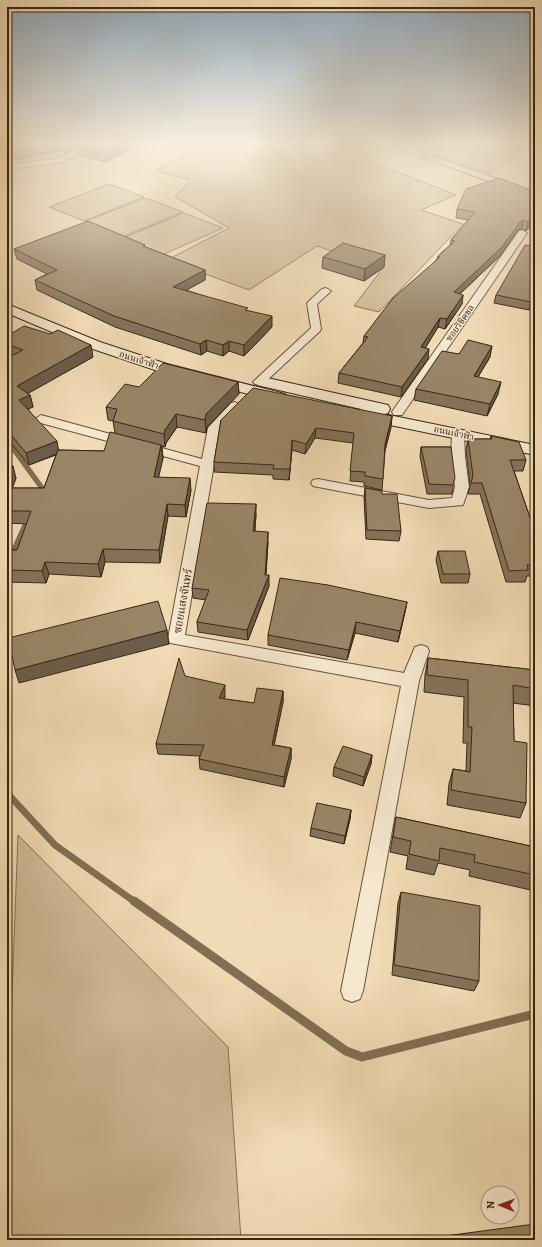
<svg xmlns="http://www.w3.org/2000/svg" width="542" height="1247" viewBox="0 0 542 1247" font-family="Alegreya,'Noto Serif Thai',serif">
<rect width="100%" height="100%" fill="#f1dbb5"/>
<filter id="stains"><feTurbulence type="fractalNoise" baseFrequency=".005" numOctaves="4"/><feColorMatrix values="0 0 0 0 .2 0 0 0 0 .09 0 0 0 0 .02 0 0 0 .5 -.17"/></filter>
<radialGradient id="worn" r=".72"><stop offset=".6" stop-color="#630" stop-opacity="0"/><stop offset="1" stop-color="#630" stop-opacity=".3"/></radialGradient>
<g fill="#d2bc99" stroke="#867256">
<path d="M7,143H49L81,148C57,157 33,166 7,165Z"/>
<path d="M201,143H317L378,164L456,195L421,210L463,224L379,312L354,306L383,268L317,246L249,290L167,260L229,228L175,197L190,180L156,171Z"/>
<path d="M390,143H535V146L490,173Z"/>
<path d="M109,184L144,197L84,221L49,207Z"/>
<path d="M146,198L183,212L122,237L86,221Z"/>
<path d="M184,213L223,228L162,255L123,238Z"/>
<path d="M18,835L228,1047L241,1240H7V1129Z"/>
</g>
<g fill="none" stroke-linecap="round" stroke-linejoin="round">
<g stroke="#826e53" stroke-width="5.5">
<path d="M7,440L42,488L39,494"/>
<path d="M7,565L29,517"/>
</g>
<path stroke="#826e53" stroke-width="7" d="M7,793L55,845L135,902"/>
<path stroke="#826e53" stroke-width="9" d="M134,901L346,1051L362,1057L535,1014"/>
<defs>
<g id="street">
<path d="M88,143H98L60,163L7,169V165L55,159Z"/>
<path d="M384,143H395L535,192V198Z"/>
<path d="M522,230L527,233L402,415H394L392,412L394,409L519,231Z"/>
<path d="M326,288L331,291L317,304L321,329L320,331L263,384H255L253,382L255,380L311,328L307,303L322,289Z"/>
<path d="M235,402L241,406L220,429L185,635L404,673L415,647L421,645L427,647L429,651L419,681L363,991L360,999L352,1002L344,999L341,991L401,686L170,643L168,639L200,466L37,422L35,419L41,415L202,459L208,428L231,403Z"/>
<path d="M458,430L464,434L465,457L469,487L463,505L429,508L318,487L313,486L311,483L313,480L318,479L429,500L452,498L455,487L451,457L452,434Z"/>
</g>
<g id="secondary">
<path d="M7,304L100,342L167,364L285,394L287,397L285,400L279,402L155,370L90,348L7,313Z"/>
<path d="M263,377L388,405L390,409L388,413L384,414L535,445V455L356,418L354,414L356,410L361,409L257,385L255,382L257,379Z"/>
</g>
</defs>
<use href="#street" stroke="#67543c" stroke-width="2"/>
<use href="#secondary" stroke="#392713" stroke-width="2"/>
<use href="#street" fill="#f6e8cf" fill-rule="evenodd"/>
<use href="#secondary" fill="#f6e8cf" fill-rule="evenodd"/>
</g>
<g fill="#847259" stroke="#392713">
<path d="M7,143H84L66,152L58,151L16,160L8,155H7Z"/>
<path d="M85,143H139L106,162L78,155L77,147Z"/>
<path d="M535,192L526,231L522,229L518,230L500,256L460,294L463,295L462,304L445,329L438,327L425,348L428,359L401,397L338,383L339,373L363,343L364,336L437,259L438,256L450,245L451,240L468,220L456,218L457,209Z"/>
<path d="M145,247L205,270V280L186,290L248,311L272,327L244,356L229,351L223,356L207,351L201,355L115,327L37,290L35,280L47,274L17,259L14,249Z"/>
<path d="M385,255L384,267L364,281L322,268L323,257Z"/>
<path d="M496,295L535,299L529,310L494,303Z"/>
<path d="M7,336L93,357L28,393L30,395L33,407L28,409L59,450L104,451L115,433L113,421L108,420L106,407L139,387L238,382L239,394L207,427L206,433L177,427L166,443L165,447L162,446L163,458L158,477L191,490L186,517L168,516L160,563L105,562L101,577L49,574L46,583L7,582V550H17L27,524L7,523V466L16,478L12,488H44L56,455L29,465L7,438V358L11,356L7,354Z"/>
<path d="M459,354L490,357L478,377L498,394L487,416L414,400L416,389Z"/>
<path d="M392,416L391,427L385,451L382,490L364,486V482L350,481L353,443L315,438L305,454L292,450L289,480L273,479V475L214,472V462L221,420Z"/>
<path d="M491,436L526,460L523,471H514L535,532V576H527L525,582H506L480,494H468L470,485L466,450L468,439H490Z"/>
<path d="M421,447H451L453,487L452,494H427L420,456Z"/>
<path d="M535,459V482L530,481Z"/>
<path d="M365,488L382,494L401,531L399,541L366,539L364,497Z"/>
<path d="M256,514L255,531L268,542L266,575L269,586L248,640L198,632L197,622L206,600L193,598L192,588Z"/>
<path d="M438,551L470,574L468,583H441L436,560Z"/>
<path d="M407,602L405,612L398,642L355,633L347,660L268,645V635Z"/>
<path d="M428,658L535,670V706L513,703L514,741L526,803L520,818L447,805L449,784L453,769L466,771L467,743H463L464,697L424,692L425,675Z"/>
<path d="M185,676L225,696L224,699L254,703L283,691V702L274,745L291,748V759L284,787L200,769L199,759L200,756L158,754L156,744Z"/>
<path d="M372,755L371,764L363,786L333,776L334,767Z"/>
<path d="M351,810L350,819L344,844L310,836L311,828Z"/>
<path d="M396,817L535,847V891L469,876L470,870L438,863L434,875L406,869L408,856L390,852Z"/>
<path d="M401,892L479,981L474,991L392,975L398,903Z"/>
</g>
<g fill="#6b5d48" stroke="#392713">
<path d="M55,143H57L58,151L16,160L15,153Z"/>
<path d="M67,143H84L66,152L65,144Z"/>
<path d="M125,143H139L106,162L105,154Z"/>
<path d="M535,215V222L526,231L528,222Z"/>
<path d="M523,220L522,229L518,230L500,256L452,301L454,292L520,222Z"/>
<path d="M385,255L384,267L364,281L365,269Z"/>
<path d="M205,270V280L174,297L173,287Z"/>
<path d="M535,294V299L529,310L531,302Z"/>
<path d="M463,295L462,304L445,329L447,319Z"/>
<path d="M272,316V327L244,356V345Z"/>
<path d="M440,318L438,327L420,357L421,347Z"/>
<path d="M206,340L207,351L201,355L200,344Z"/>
<path d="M229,341V351L223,356V345Z"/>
<path d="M91,345L93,357L20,398L17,386Z"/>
<path d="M492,346L490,357L472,387L474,376Z"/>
<path d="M429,349L428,359L401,397L402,387Z"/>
<path d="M238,382L239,394L207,427L206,433L205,420L206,414Z"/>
<path d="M501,382L498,394L487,416L490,404Z"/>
<path d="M30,395L33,407L22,411L19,400Z"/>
<path d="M176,414L177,427L166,443L165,447L164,434L165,430Z"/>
<path d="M392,416L391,427L384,454L385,444Z"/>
<path d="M316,428L315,438L305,454L306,444Z"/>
<path d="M292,440V450L289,480L290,469Z"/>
<path d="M57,441L59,453L29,465L26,453Z"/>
<path d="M161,445L163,458L156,489L154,477Z"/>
<path d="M13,466L16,478L8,500L7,497V481Z"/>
<path d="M190,478L191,490L186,517L185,505Z"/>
<path d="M167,504L168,516L160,563L159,550Z"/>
<path d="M256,504V514L254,542L253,531Z"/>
<path d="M268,532V542L265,585V575Z"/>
<path d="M103,549L105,562L101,577L98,564Z"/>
<path d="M45,562L49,574L46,583L42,571Z"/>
<path d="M269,575V586L248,640L247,630Z"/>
<path d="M407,602L405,612L398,642L400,631Z"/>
<path d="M356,622L355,633L347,660L349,650Z"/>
<path d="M167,630L169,644L19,683L15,670Z"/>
<path d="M225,685V696L220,709L219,698Z"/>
<path d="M283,691V702L272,755V745Z"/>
<path d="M291,748V759L284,787V777Z"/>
<path d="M372,755L371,764L363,786L364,777Z"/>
<path d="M351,810L350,819L344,844L345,836Z"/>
</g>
<g fill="#998567" stroke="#392713">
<path d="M7,143H55L15,153L7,147Z"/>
<path d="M85,143H125L105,154L77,147Z"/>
<path d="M499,178L535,192V215L528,222L523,220L520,222L502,247L454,292L463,295L447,319L440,318L421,347L429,349L402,387L339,373L368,337L364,336L393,298L440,257L438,256L455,241L451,240L475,212L457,209L466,189Z"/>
<path d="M88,221L145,245L143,246L205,270L173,287L248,308L245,310L272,316L244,345L229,341L223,345L206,340L200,344L114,316L35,280L57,270L14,249Z"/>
<path d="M343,243L385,255L365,269L323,257Z"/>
<path d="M525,245L535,246V294L531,302L496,295Z"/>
<path d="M24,326L50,334L58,330L91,345L17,386L30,395L19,400L57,441L26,453L7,430V358L23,350L7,344V336Z"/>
<path d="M468,340L492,346L474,376L501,382L490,404L416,389L442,351L459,354Z"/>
<path d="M163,363L238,382L206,414L205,420L176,414L165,430L164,434L113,421L117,409L106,407L125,384L139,387Z"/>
<path d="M253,388L392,416L385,444L383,479L365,476V472L350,471L354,433L316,428L306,444L292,440L290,469H273L274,465L214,462L221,420Z"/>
<path d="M110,432L161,445L154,477L190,478L185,505L167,504L159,550L103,549L98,564L45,562L42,571L7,570V550H17L31,511H7V488H44L58,450L104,451Z"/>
<path d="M491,436L519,442L526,460H510L535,532V565H527L528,570L509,571L482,483H471L473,476L468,439H492Z"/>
<path d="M421,447H451L455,478L453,485L429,484Z"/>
<path d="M7,466H13L7,481Z"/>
<path d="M365,488L382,491V494H397L401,531L367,530Z"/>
<path d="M207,503L256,504L253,531L268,532L265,575H269L247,630L197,622L209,590L192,588Z"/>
<path d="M438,551H465L470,574H443Z"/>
<path d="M280,578L328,585L407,602L400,631L356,622L349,650L268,635Z"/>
<path d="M158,601L167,630L15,670L8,638Z"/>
<path d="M179,658L185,676L225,685L219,698L254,703L257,688L283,691L272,745L291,748L284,777L199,759L204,745L156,744Z"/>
<path d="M428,658L535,670V689L513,685L514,741L527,743L526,803L451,790L453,769L470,772L472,727H468V680L427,675Z"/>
<path d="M343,746L372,755L364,777L334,767Z"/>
<path d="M317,803L351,810L345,836L311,828Z"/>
<path d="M396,817L535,847V875L474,862L475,855L440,848L439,861L409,854L411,841L393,837Z"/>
<path d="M401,892L480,906L479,981L394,965Z"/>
<path d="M535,1224V1240H415Z"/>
</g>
<linearGradient id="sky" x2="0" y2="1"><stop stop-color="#92abbe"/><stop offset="0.45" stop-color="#f9efde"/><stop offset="1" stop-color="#f9efde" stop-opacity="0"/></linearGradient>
<rect width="542" height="318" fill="url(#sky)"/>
<g text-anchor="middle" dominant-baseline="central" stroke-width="3" stroke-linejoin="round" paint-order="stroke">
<g font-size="9" fill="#392713" stroke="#f6e8cf">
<text transform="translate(460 323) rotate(-55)">ซอยวิชิตชล</text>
<text transform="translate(139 360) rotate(18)">ถนนเจ้าฟ้า</text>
<text transform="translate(454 433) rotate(12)">ถนนเจ้าฟ้า</text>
</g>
<g font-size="11" fill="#392713" stroke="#f6e8cf">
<text transform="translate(183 601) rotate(-80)">ซอยแสงจันทร์</text>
</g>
</g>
<rect width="542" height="1247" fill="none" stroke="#f1dbb5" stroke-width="24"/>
<rect x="8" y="8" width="526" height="1231" fill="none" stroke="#392713" stroke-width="2"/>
<rect x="12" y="12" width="518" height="1223" fill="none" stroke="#392713"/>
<g transform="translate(500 1205) rotate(271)"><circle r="19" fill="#f6e8cf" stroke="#aa9b84"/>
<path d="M0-3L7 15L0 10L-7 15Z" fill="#8f2418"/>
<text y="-6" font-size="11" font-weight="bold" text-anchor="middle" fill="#392713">N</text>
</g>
<rect width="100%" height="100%" filter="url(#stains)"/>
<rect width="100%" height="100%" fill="url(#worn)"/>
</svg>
